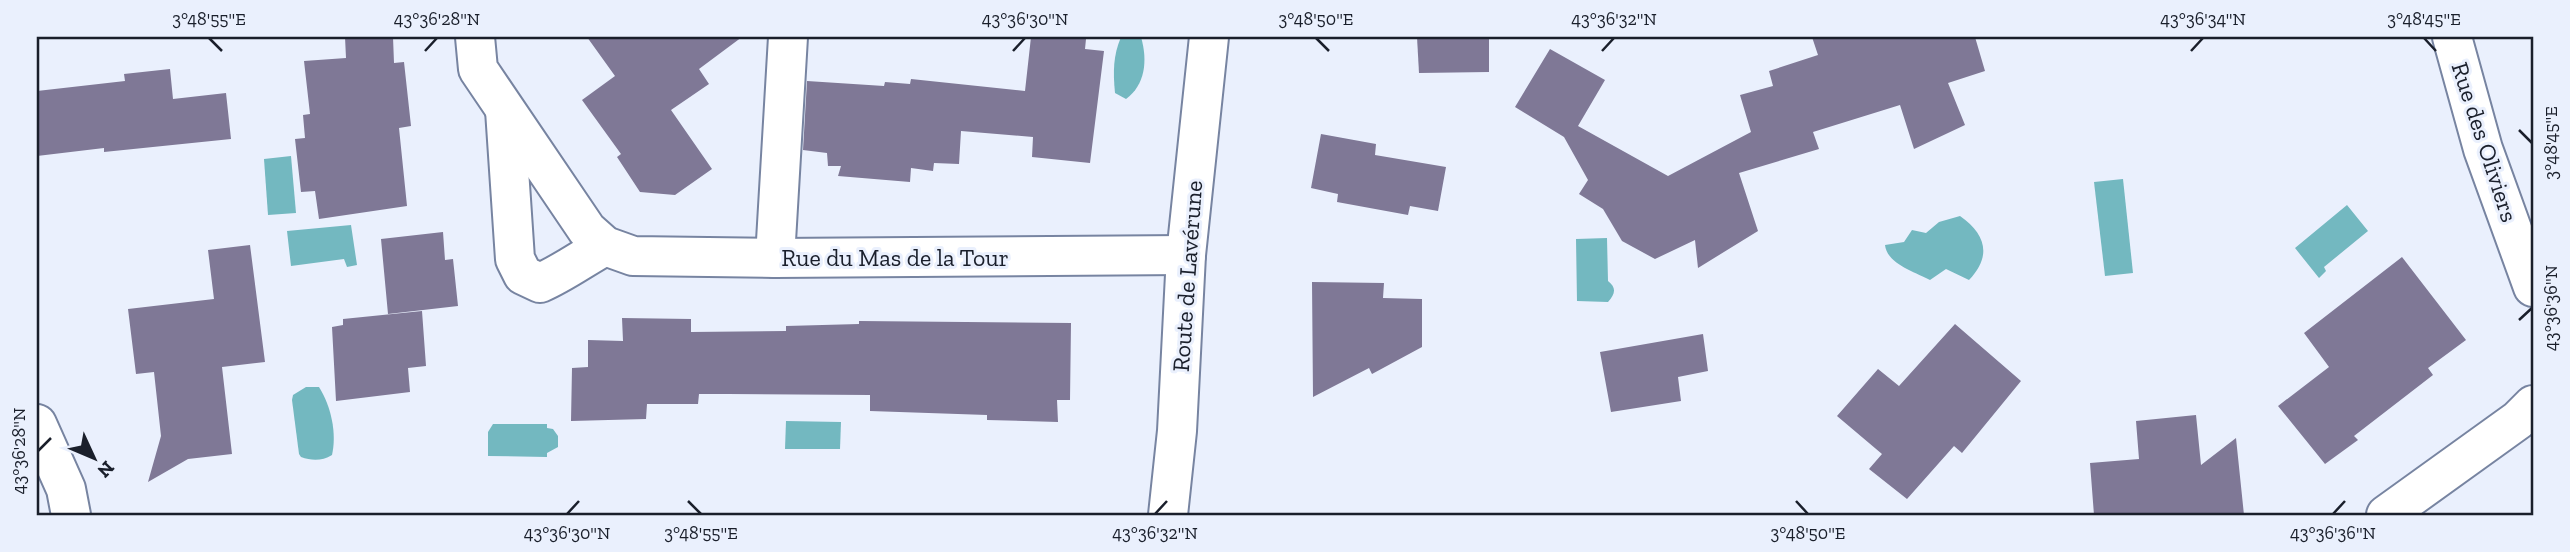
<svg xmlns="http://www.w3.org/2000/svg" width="2570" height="552" viewBox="0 0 2570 552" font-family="'Zilla Slab',serif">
<rect width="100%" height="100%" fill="#eaf0fd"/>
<g fill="#73b8c0">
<path d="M1121,37H1141C1148,61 1145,85 1126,99L1115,93C1113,72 1113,56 1121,37Z"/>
<path d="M291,156L296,213L268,215L264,159Z"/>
<path d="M2123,179L2133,273L2105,276L2094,182Z"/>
<path d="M2347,205L2368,231L2324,267L2326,271L2319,278L2295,248Z"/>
<path d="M1960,216C1986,234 1992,256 1969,280L1946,269L1930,280C1915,272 1887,264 1885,245L1904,242L1912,230L1926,233L1939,222Z"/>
<path d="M351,225L357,265L347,267L344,259L291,266L287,231Z"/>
<path d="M1607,238L1608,281C1617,288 1615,294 1608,302L1577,301L1576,239Z"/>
<path d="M306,387H319C331,406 337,433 332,455C322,461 312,461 301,457L299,454L292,400L293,395Z"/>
<path d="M786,421L841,422L840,449H785Z"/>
<path d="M493,424H547V428L553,429L558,436V447L547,453V457L488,456V432Z"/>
</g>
<g fill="#7f7896">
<path d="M345,37H393L394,63L404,62L411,126L399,128L407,206L319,219L315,191L301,192L295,139L305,138L303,115L310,114L304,61L346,58Z"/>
<path d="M587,37H742L699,69L709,84L671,110L712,169L675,195L640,192L617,157L621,154L582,100L615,76Z"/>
<path d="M1031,37L1086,39L1085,49L1104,51L1090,163L1032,157L1033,137L961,131L959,164L934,163L933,171L911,168L910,182L838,176L841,166H828L827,153L803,150L807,81L884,86L885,82L910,84L911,79L1025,91Z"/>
<path d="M1417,37H1489V72L1419,73Z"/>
<path d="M1812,37H1975L1985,71L1948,83L1965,125L1914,149L1900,105L1813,132L1819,149L1739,173L1758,231L1698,268L1695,240L1655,259L1622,241L1603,209L1579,194L1588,180L1564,137L1515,107L1550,49L1605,80L1578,126L1668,176L1751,132L1740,95L1773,86L1769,71L1818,55Z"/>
<path d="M170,69L173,99L226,93L231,139L104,152V148L37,156V91L125,81L124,74Z"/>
<path d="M1321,134L1376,144L1375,155L1446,167L1438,211L1410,206L1408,215L1337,202L1338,194L1311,188Z"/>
<path d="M443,232L445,260L453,259L458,306L388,314L381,239Z"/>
<path d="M250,245L265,362L222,367L232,454L188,459L148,482L161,436L154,372L136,374L128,309L214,299L208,250Z"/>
<path d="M2402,257L2466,340L2428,368L2433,375L2354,436L2358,440L2325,464L2278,406L2329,367L2304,333Z"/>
<path d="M1312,282L1384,283L1383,298L1422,299V347L1372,374L1369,368L1313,397Z"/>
<path d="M422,311L426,366L408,368L410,392L336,401L332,327L343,325V319Z"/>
<path d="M622,318L691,319V332L786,331V326L859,324V321L1071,323L1070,400H1057L1058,422L987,420V415L870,411V395L728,394H699L698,404H647L646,419L571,421L572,368L588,367V340L623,341Z"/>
<path d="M1955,324L2021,381L1962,453L1954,446L1907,499L1869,469L1882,454L1837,416L1878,369L1899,386Z"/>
<path d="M1703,334L1708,371L1678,377L1681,401L1611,412L1600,352Z"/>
<path d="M2196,415L2201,465L2236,438L2244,515H2094L2090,463L2139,459L2136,421Z"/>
</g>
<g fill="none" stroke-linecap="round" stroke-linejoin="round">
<defs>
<g id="minor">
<path d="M475,37L478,69L587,230L605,246L633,256L775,258L1186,255"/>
<path d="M2452,37L2483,149L2533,287"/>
<path d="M505,110L515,259L523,275L540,283C563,273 583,258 605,246"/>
<path d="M775,258L788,37"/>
<path d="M37,424L66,489L71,515"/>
<path d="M2386,515L2518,420L2533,405"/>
</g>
<path id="tertiary" d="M1168,515L1177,431L1186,255L1209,37"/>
</defs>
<use href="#minor" stroke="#7784a1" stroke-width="42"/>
<use href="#tertiary" stroke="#7784a1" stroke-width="42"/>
<use href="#minor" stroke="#fff" stroke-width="38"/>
<use href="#tertiary" stroke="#fff" stroke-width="38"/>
</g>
<path fill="none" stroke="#1a1f2b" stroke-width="2.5" d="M209,38L222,51M1316,38L1329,51M2424,38L2436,51M425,51L437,38M1013,51L1025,38M1602,51L1614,38M2191,51L2203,38M2519,130L2532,143M2519,320L2532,308M38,451L51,438M688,501L701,514M1796,501L1808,514M567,514L579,501M1155,514L1167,501M2333,514L2345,501"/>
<g text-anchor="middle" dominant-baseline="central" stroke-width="6" stroke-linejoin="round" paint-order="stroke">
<g font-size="24" fill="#1a1f2b" stroke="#eaf0fd">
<text transform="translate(2485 142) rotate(72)">Rue des Oliviers</text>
<text x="895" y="257">Rue du Mas de la Tour</text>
<text transform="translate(1187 276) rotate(-86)">Route de Lavérune</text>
</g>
</g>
<rect width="2570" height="552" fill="none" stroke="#eaf0fd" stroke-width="77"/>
<g transform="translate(94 458) rotate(134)" stroke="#eaf0fd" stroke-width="5" paint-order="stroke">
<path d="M0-5L12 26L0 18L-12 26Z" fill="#1a1f2b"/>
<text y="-10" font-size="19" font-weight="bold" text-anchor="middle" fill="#1a1f2b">N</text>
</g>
<rect x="38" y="38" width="2494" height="476" fill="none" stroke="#1a1f2b" stroke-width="2.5"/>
<g font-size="18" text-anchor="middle" fill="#1a1f2b">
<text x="209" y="25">3°48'55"E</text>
<text x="437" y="25">43°36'28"N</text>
<text x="1025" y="25">43°36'30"N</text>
<text x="1316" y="25">3°48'50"E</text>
<text x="1614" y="25">43°36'32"N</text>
<text x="2203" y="25">43°36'34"N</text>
<text x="2424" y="25">3°48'45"E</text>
<text transform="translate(2551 143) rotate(-90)" y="6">3°48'45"E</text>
<text transform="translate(2551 308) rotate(-90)" y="6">43°36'36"N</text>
<text transform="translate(19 451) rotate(-90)" y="6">43°36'28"N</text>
<text x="567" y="539">43°36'30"N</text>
<text x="701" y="539">3°48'55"E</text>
<text x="1155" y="539">43°36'32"N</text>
<text x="1808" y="539">3°48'50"E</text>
<text x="2333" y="539">43°36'36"N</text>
</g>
</svg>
